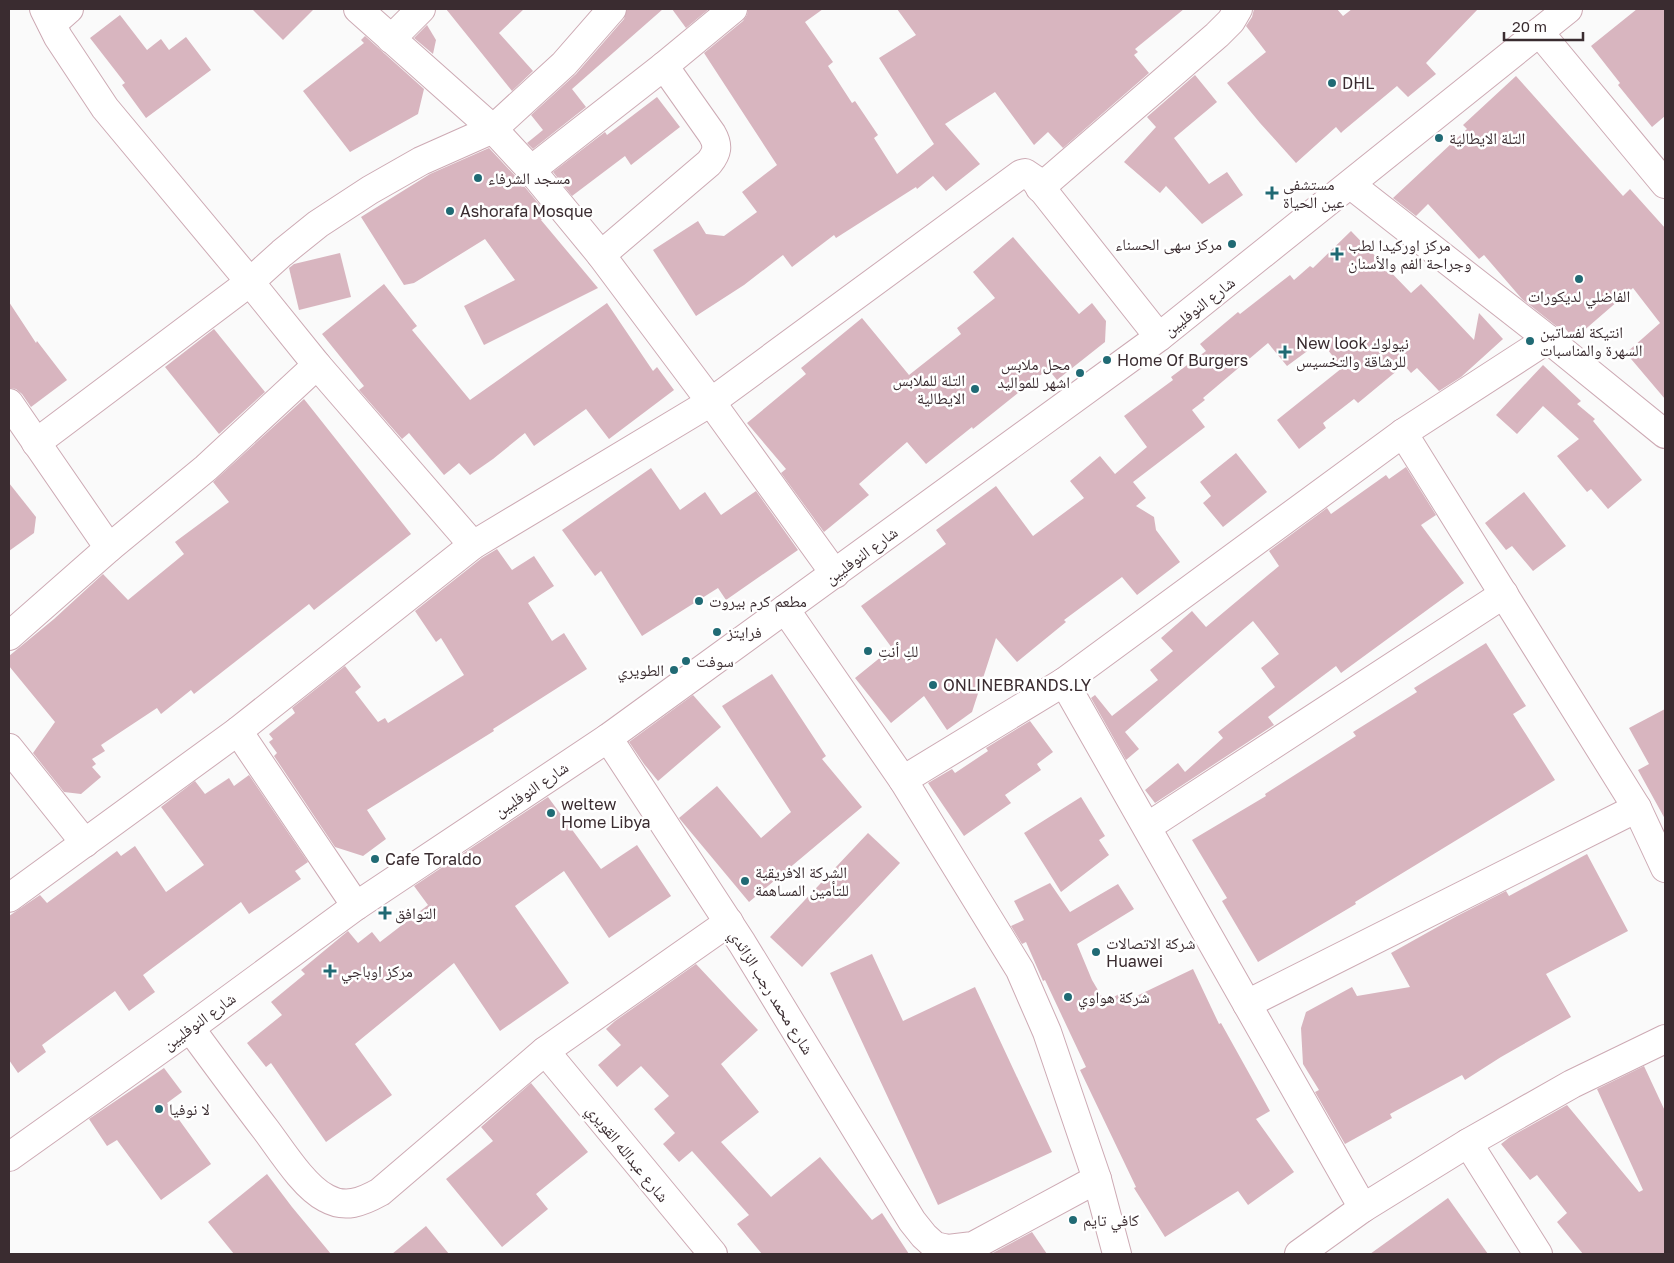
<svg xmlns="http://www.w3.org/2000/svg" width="1674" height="1263" viewBox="0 0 1674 1263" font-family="'Golos Text','Noto Naskh Arabic',sans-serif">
<rect width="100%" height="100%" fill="#fafafa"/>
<g fill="#d8b5bf">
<path d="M252,9H314L283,40Z"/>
<path d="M446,9H524L499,33L533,71L512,91Z"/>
<path d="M627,9H663L572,89L586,107L533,149L527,143L543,130L531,115L576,74L624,19Z"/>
<path d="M672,9H709L686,28Z"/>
<path d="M748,9H823L805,22L833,62L828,66L852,103L855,101L878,135L874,138L897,174L934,144L879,58L916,35L897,9H1184L1135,49L1138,52L1134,55L1149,73L1063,148L1048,132L1034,145L995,92L945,124L980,164L946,191L933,176L917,189L916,187L836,238L834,235L792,267L783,255L744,285L696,316L653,250L698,221L706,234L724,236L757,212L742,192L777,165L704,53L743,21L747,15Z"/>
<path d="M1254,9H1337L1343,16L1352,9H1478L1426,63L1436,74L1408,97L1397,86L1343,131L1341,133L1336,127L1296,163L1260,123L1227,83L1266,52L1246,26L1252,17Z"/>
<path d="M1637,9H1665V116L1652,127L1618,85L1620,83L1591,46Z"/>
<path d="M120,15L147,50L161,39L169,50L186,37L211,70L146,118L122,85L125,83L90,38Z"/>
<path d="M427,25L436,40L433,54L414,38Z"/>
<path d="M365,36L424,89L418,114L350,152L303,91L364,43L361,40Z"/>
<path d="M1195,75L1217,102L1174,138L1209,184L1227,172L1243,195L1202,224L1166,186L1160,193L1124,162L1156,127L1147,117Z"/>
<path d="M1516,76L1623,196L1630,189L1665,228V399L1626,353L1660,323L1633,288L1574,339L1563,326L1560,329L1522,299L1484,255L1479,259L1428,204L1416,216L1393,198L1467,129L1463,125Z"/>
<path d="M657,97L680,127L631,165L625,156L572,196L553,172L605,132L607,135Z"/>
<path d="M489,148L519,180L548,215L541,220L598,288L484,345L464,306L515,280L485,239L414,283L404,285L361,217L430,174Z"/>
<path d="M1351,231L1411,293L1421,284L1474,340L1479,313L1503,339L1461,377L1439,391L1417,368L1411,373L1404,365L1358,403L1354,399L1323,423L1326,428L1299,449L1277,420L1342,368L1321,341L1287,366L1268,343L1203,398L1205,400L1192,410L1205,427L1133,482L1146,498L1136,506L1154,517L1156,530L1180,562L1137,595L1122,577L1064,620L1066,622L1017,662L996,638L972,712L947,730L924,696L891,723L855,678L892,648L861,606L946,544L936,530L996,486L1033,536L1084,498L1070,481L1100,456L1115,474L1147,447L1124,416L1173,380L1171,377L1206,351L1200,344L1238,312L1240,314L1290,275L1294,280L1310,266L1313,268Z"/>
<path d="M1013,237L1079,314L1092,303L1106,321L1105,342L1057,380L1048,369L973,429L972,427L926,464L907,442L859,484L869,495L824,532L781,473L786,469L747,423L806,374L801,368L862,318L909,375L961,334L957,328L995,298L973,272Z"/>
<path d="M340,253L351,297L299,310L289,268L294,264Z"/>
<path d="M384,284L417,326L412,330L470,400L607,303L653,371L657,367L674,390L609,439L586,409L534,446L525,433L493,459L470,475L459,463L444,475L409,433L402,439L359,390L364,386L322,334Z"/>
<path d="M9,302L36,343L37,341L67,380L31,407L22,394L16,389L9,388Z"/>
<path d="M214,329L265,392L219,434L165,367Z"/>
<path d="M1543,365L1581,401L1577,404L1595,419L1593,421L1642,480L1608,509L1591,489L1587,492L1557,456L1579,439L1543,406L1517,434L1496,415Z"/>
<path d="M304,399L411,534L314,610L309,604L194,694L191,690L161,714L157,708L101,745L105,751L92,759L96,764L92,767L101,777L81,794L64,792L33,753L55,722L9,666V656L54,619L103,574L128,600L184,554L175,542L229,502L213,482Z"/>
<path d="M1236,453L1267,492L1223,527L1203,503L1211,496L1200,482Z"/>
<path d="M1406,467L1436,515L1421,525L1464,583L1341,673L1336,666L1268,717L1274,725L1155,803L1145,790L1178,763L1185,772L1223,738L1218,732L1275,687L1261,668L1279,654L1253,621L1125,732L1139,749L1126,760L1091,698L1095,695L1112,716L1158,680L1150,670L1173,651L1161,638L1192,611L1206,627L1279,566L1269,551L1327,508L1331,514L1386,475L1389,479Z"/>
<path d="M651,468L680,510L705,492L721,515L756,491L798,550L726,600L718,588L642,636L601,571L595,576L562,530Z"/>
<path d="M9,483L36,517L34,533L9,551Z"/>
<path d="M1524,492L1566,546L1533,571L1512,546L1506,550L1485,523Z"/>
<path d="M497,549L512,570L534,556L554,586L528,603L552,641L564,633L587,669L493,729L494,731L367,810L386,839L363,856L335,847L274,756L277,753L269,742L273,739L269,734L295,713L292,708L345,666L361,687L355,692L378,722L385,718L388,723L464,675L441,638L436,642L415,611L482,558Z"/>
<path d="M1486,643L1526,706L1513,714L1555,780L1355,902L1356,904L1258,962L1222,901L1227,898L1192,840L1266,796L1265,794L1356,736L1353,732L1417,692L1414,688Z"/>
<path d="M772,674L826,756L822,759L862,807L749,902L679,818L717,786L761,838L791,812L722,706Z"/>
<path d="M693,695L721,727L658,781L644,764L629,742Z"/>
<path d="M1665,709V819L1638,770L1649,764L1629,728Z"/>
<path d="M1030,721L1053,752L1037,764L1041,770L1005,795L1011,803L964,836L928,783L952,769L955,773L988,751L986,748Z"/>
<path d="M249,775L308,862L295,871L301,879L249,914L241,902L143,975L155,992L129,1011L115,991L42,1045L46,1052L18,1073L9,1060V916L40,895L47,903L117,851L121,856L135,846L166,892L204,865L161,807L195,781L205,794L229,778L234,786Z"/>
<path d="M548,797L601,869L637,845L671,896L609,938L564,871L515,906L569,983L500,1031L454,963L355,1044L392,1095L326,1142L271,1063L266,1067L247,1043L282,1015L271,1002L305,974L301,970L348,931L358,943L372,932L380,942L428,905L414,886Z"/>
<path d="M1081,797L1105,836L1099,840L1109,855L1061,892L1024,833Z"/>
<path d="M868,833L900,863L802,967L770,937Z"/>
<path d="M1587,854L1628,931L1546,974L1571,1017L1501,1057L1465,1080L1462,1075L1390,1114L1392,1118L1345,1144L1315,1092L1319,1090L1303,1064L1301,1028L1306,1012L1352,987L1357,996L1410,987L1391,953L1457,916L1506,891L1509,896Z"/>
<path d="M1050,883L1070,912L1118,884L1134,909L1077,944L1092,980L1105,1002L1119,994L1124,1002L1193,969L1219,1024L1221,1023L1270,1111L1256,1119L1294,1172L1248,1205L1238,1191L1165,1237L1134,1188L1136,1187L1080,1070L1086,1067L1045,980L1043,981L1026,942L1022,944L1011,926L1024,920L1014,901Z"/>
<path d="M872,954L903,1021L975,987L1052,1152L938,1205L830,973Z"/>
<path d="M696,964L758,1030L721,1064L759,1112L721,1142L771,1197L820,1157L872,1220L882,1213L909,1254H762L737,1224L749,1215L692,1151L679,1162L663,1144L675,1133L654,1109L669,1096L641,1066L617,1087L598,1065L621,1045L606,1029L615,1021Z"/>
<path d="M1644,1066L1665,1111V1254H1583L1557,1222L1567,1213L1537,1175L1530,1180L1501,1144L1510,1137L1567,1105L1639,1192L1643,1190L1597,1089Z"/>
<path d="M164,1068L182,1092L167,1103L211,1164L161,1200L117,1140L107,1146L89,1119Z"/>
<path d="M531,1083L588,1152L536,1194L548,1209L502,1247L446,1179L493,1141L481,1127Z"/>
<path d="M267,1174L292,1207L331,1254H234L208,1222Z"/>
<path d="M1448,1198L1488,1254H1370Z"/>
<path d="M426,1226L449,1254H392Z"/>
<path d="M1032,1232L1047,1254H991Z"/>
</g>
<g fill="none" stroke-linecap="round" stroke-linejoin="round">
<defs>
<g id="street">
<path d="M44,9L58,37L105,108L250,282L317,365L473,545"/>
<path d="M358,9L493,129L531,170L601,255L711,402L835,574"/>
<path d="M52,24L69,9"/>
<path d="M1539,32L1665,184"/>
<path d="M391,39L421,9"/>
<path d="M531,170L664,66L733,9"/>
<path d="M1351,185L1548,339L1665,434"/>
<path d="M1040,188L1217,35L1231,21L1238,9"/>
<path d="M601,255L709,163C717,153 719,146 712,134L664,66"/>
<path d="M9,403L109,548"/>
<path d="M1403,433L1637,808L1665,868"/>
<path d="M36,443L250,282L282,253L318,224L370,190L421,161L493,129L564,64L612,9"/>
<path d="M785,609L903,780L1020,970L1047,1032L1097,1179L1117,1254"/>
<path d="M9,636L109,548L206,468L317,365"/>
<path d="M1064,682L1363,1208"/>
<path d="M238,731L356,906"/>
<path d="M608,738L742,943L912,1221L924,1236L935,1246L948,1249L973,1246L1097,1179"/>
<path d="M9,748L85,843"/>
<path d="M903,780L1064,682L1403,433L1548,339"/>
<path d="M1147,827L1504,594"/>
<path d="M9,898L238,731L473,545L711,402L1021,174L1025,173L1034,179L1159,337"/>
<path d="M1247,1004L1637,808"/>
<path d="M190,1028C215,1062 240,1096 266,1130C281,1150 304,1187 326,1198C345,1209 362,1202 380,1192L545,1051L729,922"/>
<path d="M545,1051L713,1254"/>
<path d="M1468,1143L1538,1254"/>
<path d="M1299,1254L1363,1208L1468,1143L1572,1084L1665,1039"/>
</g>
<path id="primary" d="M9,1157L190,1028L356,906L608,738L1159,337L1568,9"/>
</defs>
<use href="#street" stroke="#cdaab4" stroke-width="30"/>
<use href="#primary" stroke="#cdaab4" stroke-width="30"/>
<use href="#street" stroke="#fff" stroke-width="28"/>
<use href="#primary" stroke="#fff" stroke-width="28"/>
</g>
<g fill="#206a74" stroke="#fff" stroke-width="2">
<circle cx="1332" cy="83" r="5"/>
<circle cx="1439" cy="138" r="5"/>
<circle cx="478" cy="178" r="5"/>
<path d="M1269.5 185.5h5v5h5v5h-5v5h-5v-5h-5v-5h5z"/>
<circle cx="450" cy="211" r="5"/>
<circle cx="1232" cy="244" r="5"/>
<path d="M1334.5 246.5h5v5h5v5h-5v5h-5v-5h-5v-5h5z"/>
<circle cx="1579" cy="279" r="5"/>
<circle cx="1530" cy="341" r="5"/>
<path d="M1282.5 344.5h5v5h5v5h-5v5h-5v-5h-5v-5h5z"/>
<circle cx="1107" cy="360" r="5"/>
<circle cx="1080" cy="373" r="5"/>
<circle cx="975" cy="389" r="5"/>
<circle cx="699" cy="601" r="5"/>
<circle cx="717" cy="632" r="5"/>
<circle cx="868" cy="651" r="5"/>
<circle cx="686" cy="661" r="5"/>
<circle cx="674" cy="670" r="5"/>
<circle cx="933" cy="685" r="5"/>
<circle cx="551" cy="813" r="5"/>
<circle cx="375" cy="859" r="5"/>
<circle cx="745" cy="881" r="5"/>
<path d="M382.5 905.5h5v5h5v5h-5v5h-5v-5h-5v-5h5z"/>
<circle cx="1096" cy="952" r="5"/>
<path d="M327.5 963.5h5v5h5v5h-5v5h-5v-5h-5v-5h5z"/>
<circle cx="1068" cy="997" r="5"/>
<circle cx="159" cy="1109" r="5"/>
<circle cx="1073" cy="1220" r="5"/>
</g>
<g text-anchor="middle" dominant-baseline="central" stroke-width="5" stroke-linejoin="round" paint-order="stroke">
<g font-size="16" fill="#3a2c30" stroke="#fff" text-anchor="start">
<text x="1342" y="83">DHL</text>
<text x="1449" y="138">التلة الايطالية</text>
<text x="488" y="178">مسجد الشرفاء</text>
<text x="1283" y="184">مستشفى<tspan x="1283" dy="18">عين الحياة</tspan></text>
<text x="460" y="211">Ashorafa Mosque</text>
<text x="1222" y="244" text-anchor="end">مركز سهى الحسناء</text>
<text x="1348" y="245">مركز اوركيدا لطب<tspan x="1348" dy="18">وجراحة الفم والأسنان</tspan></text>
<text x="1579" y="296" text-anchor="middle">الفاضلي لديكورات</text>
<text x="1540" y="332">انتيكة لفساتين<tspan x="1540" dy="18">السهرة والمناسبات</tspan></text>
<text x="1296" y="343">New look نيولوك<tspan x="1296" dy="18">للرشاقة والتخسيس</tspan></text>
<text x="1117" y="360">Home Of Burgers</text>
<text x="1070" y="364" text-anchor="end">محل ملابس<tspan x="1070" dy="18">اشهر للمواليد</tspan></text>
<text x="965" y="380" text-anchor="end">التلة للملابس<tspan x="965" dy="18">الايطالية</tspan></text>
<text x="709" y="601">مطعم كرم بيروت</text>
<text x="727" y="632">فرايتز</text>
<text x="878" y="651">لكِ أنتِ</text>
<text x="696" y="661">سوفت</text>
<text x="664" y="670" text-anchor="end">الطويري</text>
<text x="943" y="685">ONLINEBRANDS.LY</text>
<text x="561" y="804">weltew<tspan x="561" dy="18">Home Libya</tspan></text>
<text x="385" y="859">Cafe Toraldo</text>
<text x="755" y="872">الشركة الافريقية<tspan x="755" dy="18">للتأمين المساهمة</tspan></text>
<text x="395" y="913">التوافق</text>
<text x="1106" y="943">شركة الاتصالات<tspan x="1106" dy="18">Huawei</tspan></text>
<text x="341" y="971">مركز اوباجي</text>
<text x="1078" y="997">شركة هواوي</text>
<text x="169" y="1109">لا نوفيا</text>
<text x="1083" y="1220">كافي تايم</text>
</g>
<g font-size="16" fill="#3a2c30" stroke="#fff">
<text transform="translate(1199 306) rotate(-38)">شارع النوفليين</text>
<text transform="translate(861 555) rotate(-36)">شارع النوفليين</text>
<text transform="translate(531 789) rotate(-34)">شارع النوفليين</text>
<text transform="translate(772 992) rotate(58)">شارع محمد رجب الزائدي</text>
<text transform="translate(199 1021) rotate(-36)">شارع النوفليين</text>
<text transform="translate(628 1153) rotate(51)">شارع عبدالله القويري</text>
</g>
</g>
<rect width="1674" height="1263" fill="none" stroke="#3a2c30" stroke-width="20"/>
<path d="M1504 32v8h79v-8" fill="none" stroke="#3a2c30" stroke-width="2.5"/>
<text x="1512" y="32" font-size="15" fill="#3a2c30" stroke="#ffffff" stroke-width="4" paint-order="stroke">20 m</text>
</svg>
